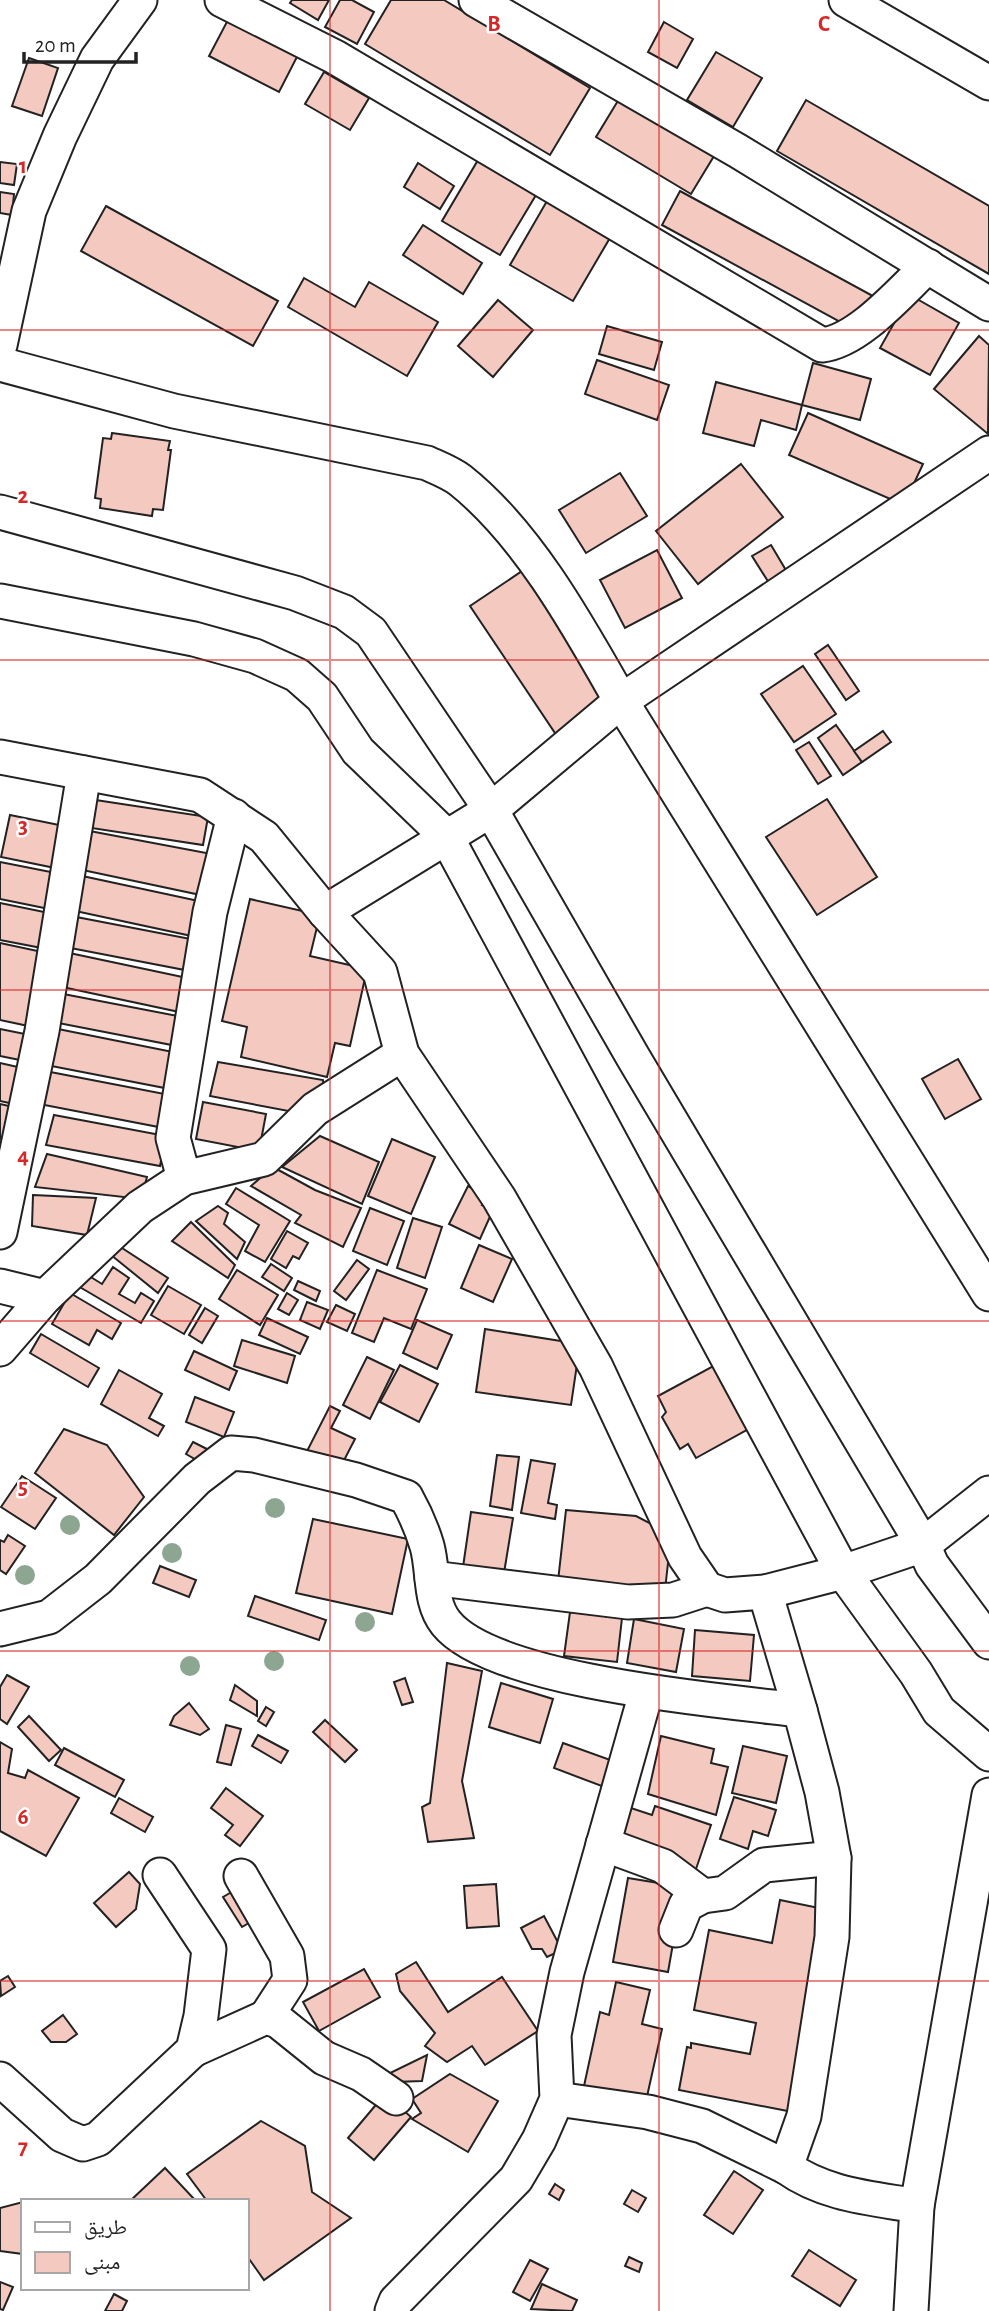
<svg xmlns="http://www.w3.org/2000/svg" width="989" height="2311" viewBox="0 0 989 2311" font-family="'Alegreya Sans','Noto Naskh Arabic',sans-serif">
<rect width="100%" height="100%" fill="#fff"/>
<g fill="#f3c9c0" stroke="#222" stroke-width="2">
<path d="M292,0H329L318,20L290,3Z"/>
<path d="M340,0H352L374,12L357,44L325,27Z"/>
<path d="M391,0H444L590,88L550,155L365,44Z"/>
<path d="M230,16L299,53L279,92L209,56Z"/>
<path d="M664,22L693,39L677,68L648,52Z"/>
<path d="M716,52L762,78L733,127L687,100Z"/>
<path d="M29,58L58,68L42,116L12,106Z"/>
<path d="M324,72L369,98L350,130L305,104Z"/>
<path d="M619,99L714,156L691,194L596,137Z"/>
<path d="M806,100L989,206V274L777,151Z"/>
<path d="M481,155L539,190L500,255L442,221Z"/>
<path d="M0,162L17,164L14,185L0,183Z"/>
<path d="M418,163L454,186L440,209L404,187Z"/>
<path d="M680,191L882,301L864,335L662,225Z"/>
<path d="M0,192L14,194L12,215L0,213Z"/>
<path d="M551,194L614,231L573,301L510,265Z"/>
<path d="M106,206L278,301L253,346L81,251Z"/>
<path d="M423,225L482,263L463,294L403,255Z"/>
<path d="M304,278L355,307L369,282L438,322L407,376L288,307Z"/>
<path d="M910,295L959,323L930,375L880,348Z"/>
<path d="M498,300L533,330L493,377L458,346Z"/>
<path d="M607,326L662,342L654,370L599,354Z"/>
<path d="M979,336L989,345L988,434L934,389Z"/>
<path d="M597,360L669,385L657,420L585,394Z"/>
<path d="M813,363L871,379L860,420L802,405Z"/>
<path d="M716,382L802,405L796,430L761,420L754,446L703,433Z"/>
<path d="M808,413L923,464L904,505L789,455Z"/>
<path d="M112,433L170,441L168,450H171L163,510L153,509L152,516L100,508L101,499L95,498L103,438L111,439Z"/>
<path d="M741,464L783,517L698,584L656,531Z"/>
<path d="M620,473L647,516L586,553L559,510Z"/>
<path d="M771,545L787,572L769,583L752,556Z"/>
<path d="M657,550L682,598L625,628L600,580Z"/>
<path d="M528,567L617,700L559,739L470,606Z"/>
<path d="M828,645L859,691L846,700L815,654Z"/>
<path d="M803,666L836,714L794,742L761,694Z"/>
<path d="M836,725L862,762L843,775L818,738Z"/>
<path d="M883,731L891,742L862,762L854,751Z"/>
<path d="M809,742L831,776L818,784L796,750Z"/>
<path d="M89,799L208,817L203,845L85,827Z"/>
<path d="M827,799L877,877L817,915L766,837Z"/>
<path d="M10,815L69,827L60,869L1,857Z"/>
<path d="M79,829L217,855L210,897L73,868Z"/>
<path d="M0,862L66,875L59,911L0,899Z"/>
<path d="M73,874L208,903L201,938L66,909Z"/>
<path d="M250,899L320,915L310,956L367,969L350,1046L335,1043L327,1077L241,1057L247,1027L222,1021Z"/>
<path d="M0,903L54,914L47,949L0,940Z"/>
<path d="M66,915L201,941L195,972L60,946Z"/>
<path d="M0,943L47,953L33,1027L0,1020Z"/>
<path d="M60,951L192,979L184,1013L53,985Z"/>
<path d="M53,992L188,1018L182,1047L48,1021Z"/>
<path d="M48,1027L183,1054L175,1090L41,1064Z"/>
<path d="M0,1029L30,1035L25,1061L0,1056Z"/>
<path d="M958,1059L981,1099L945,1119L922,1079Z"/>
<path d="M218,1062L323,1080L324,1092L299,1113L210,1096Z"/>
<path d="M0,1063L31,1070L23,1106L0,1101Z"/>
<path d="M40,1070L175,1096L169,1129L34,1103Z"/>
<path d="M203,1102L266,1114L259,1151L196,1139Z"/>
<path d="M0,1104L22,1109L15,1142L0,1139Z"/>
<path d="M54,1115L166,1136L160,1166L46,1145Z"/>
<path d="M320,1136L379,1162L362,1204L282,1167Z"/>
<path d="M392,1139L435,1157L411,1214L368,1196Z"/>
<path d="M47,1154L147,1177L141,1199L35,1187Z"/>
<path d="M273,1167L315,1190L361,1208L343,1247L295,1223L301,1215L251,1186Z"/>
<path d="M468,1186L487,1196L482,1205L493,1210L480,1239L449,1224Z"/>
<path d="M236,1188L290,1221L265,1262L245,1251L259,1225L226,1204Z"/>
<path d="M33,1195L96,1198L87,1235L32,1226Z"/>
<path d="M218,1206L228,1213L224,1224L245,1242L237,1259L196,1221Z"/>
<path d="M370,1208L404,1221L387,1265L353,1251Z"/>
<path d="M413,1218L442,1227L425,1278L397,1268Z"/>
<path d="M191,1222L235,1265L228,1278L172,1241Z"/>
<path d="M287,1231L308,1243L299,1259L293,1256L286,1268L271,1259Z"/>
<path d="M479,1245L512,1259L493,1302L461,1288Z"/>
<path d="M119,1246L168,1278L158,1293L111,1255Z"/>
<path d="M357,1260L369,1269L346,1300L334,1291Z"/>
<path d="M271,1264L292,1278L284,1291L262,1277Z"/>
<path d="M113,1267L129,1278L119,1294L135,1303L141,1293L154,1301L141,1323L78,1286L86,1274L102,1284Z"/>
<path d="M237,1270L278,1295L260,1325L219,1299Z"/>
<path d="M377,1270L427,1289L411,1329L384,1318L374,1342L352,1333Z"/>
<path d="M298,1281L320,1291L316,1301L294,1290Z"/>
<path d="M168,1286L201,1305L184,1334L151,1315Z"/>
<path d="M70,1293L121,1323L112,1339L97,1330L89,1345L52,1324Z"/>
<path d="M287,1293L298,1300L289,1315L278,1309Z"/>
<path d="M307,1302L328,1310L320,1329L300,1320Z"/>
<path d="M336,1305L355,1314L347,1331L327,1322Z"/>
<path d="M205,1308L218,1316L202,1343L189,1335Z"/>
<path d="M267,1318L308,1337L300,1354L259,1335Z"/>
<path d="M417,1320L452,1335L437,1369L403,1353Z"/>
<path d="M485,1329L580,1344L571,1405L476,1392Z"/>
<path d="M41,1334L99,1368L88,1387L30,1353Z"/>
<path d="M242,1340L295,1356L287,1383L234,1366Z"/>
<path d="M194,1351L237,1371L229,1390L185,1370Z"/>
<path d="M367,1357L394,1370L370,1419L343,1405Z"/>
<path d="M717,1364L752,1427L696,1458L688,1444L680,1449L662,1417L666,1412L658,1396Z"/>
<path d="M400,1365L438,1384L419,1422L380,1402Z"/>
<path d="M119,1370L162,1394L149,1418L164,1426L158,1436L101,1404Z"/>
<path d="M195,1397L234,1412L224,1437L186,1422Z"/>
<path d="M330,1406L340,1411L331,1428L355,1439L338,1472L305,1455Z"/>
<path d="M64,1429L107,1445L144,1497L114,1535L35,1473Z"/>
<path d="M193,1442L207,1449L200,1462L186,1454Z"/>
<path d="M497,1455L519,1457L512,1510L490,1506Z"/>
<path d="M531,1460L555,1464L548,1503L557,1505L555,1519L521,1513Z"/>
<path d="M22,1476L56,1498L35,1529L1,1507Z"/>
<path d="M566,1510L636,1516L659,1528L670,1545L665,1590L558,1581Z"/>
<path d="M471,1512L513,1518L504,1573L463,1567Z"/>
<path d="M313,1519L408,1539L392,1614L296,1593Z"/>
<path d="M8,1535L25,1546L6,1574L0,1570V1540L4,1542Z"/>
<path d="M160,1566L196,1580L189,1597L153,1583Z"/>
<path d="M255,1596L326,1620L319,1640L248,1616Z"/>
<path d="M570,1612L622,1618L617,1662L564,1656Z"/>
<path d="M634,1619L684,1629L676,1672L627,1663Z"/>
<path d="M695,1630L754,1635L750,1681L692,1676Z"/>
<path d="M447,1663L482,1671L462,1781L474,1838L428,1842L422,1807L430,1803Z"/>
<path d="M7,1675L29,1687L7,1724L0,1719V1687Z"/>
<path d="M405,1678L413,1702L402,1705L394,1682Z"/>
<path d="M501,1683L553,1699L540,1743L489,1727Z"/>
<path d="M235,1685L257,1701V1716L230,1700Z"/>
<path d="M189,1703L209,1729L200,1735L170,1725L174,1716Z"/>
<path d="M266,1707L274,1712L266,1726L258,1721Z"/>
<path d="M29,1716L61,1750L49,1761L18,1727Z"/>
<path d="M325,1720L357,1750L345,1762L313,1732Z"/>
<path d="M226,1725L241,1729L231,1765L217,1762Z"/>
<path d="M258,1735L288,1751L281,1763L252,1746Z"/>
<path d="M661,1736L714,1749L711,1763L728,1767L716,1815L648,1794Z"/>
<path d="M0,1742L12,1749L8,1773L25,1778L28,1770L79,1798L46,1856L0,1831Z"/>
<path d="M563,1743L616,1762L607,1788L554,1768Z"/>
<path d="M743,1746L787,1756L776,1803L732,1793Z"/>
<path d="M64,1748L124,1780L115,1797L55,1765Z"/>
<path d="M226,1788L263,1816L240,1846L225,1835L233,1825L211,1808Z"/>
<path d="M734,1797L776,1810L768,1836L753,1831L748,1849L720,1839Z"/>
<path d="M119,1798L153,1817L145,1832L111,1813Z"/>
<path d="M655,1806L711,1825L695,1872L621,1839L631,1808L652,1815Z"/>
<path d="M129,1872L140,1884L136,1909L116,1927L94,1903Z"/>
<path d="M628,1878L683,1887L668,1972L613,1962Z"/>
<path d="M247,1883L266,1913L242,1927L223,1897Z"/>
<path d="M496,1884L499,1926L467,1928L464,1886Z"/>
<path d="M780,1900L819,1908L815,1929L832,1932L798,2113L679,2090L687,2047L691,2048V2043L750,2054L756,2023L694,2010L709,1930L772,1943Z"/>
<path d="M544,1916L562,1950L547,1957L542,1949H532L521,1928Z"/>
<path d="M416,1962L448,2012L502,1977L538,2031L485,2065L472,2046L447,2062L425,2046L435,2033L400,1991L396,1974Z"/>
<path d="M364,1969L380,1997L319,2031L303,2002Z"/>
<path d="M8,1976L15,1987L1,1996L0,1981Z"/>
<path d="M616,1982L650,1990L642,2024L662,2029L646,2101L584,2086L600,2012L609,2015Z"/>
<path d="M63,2015L77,2034L66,2042H51L42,2031Z"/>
<path d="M427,2055L422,2081L394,2082L386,2075Z"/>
<path d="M450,2074L498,2101L468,2152L412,2119L421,2113L412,2099Z"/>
<path d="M385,2094L411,2117L374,2160L348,2138Z"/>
<path d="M261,2121L305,2146L312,2192L351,2218L264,2280L247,2256V2201H207L187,2174Z"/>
<path d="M165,2168L196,2201H130Z"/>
<path d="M734,2171L763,2190L733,2234L704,2215Z"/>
<path d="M555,2184L564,2190L559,2200L549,2194Z"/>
<path d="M632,2190L646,2198L638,2212L624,2204Z"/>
<path d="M23,2202V2254L0,2251V2208Z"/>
<path d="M809,2250L856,2280L840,2306L792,2276Z"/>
<path d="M629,2257L642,2263L639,2272L625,2266Z"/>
<path d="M530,2260L548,2269L530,2301L513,2292Z"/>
<path d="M0,2282L13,2287L3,2310L0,2309Z"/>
<path d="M542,2284L577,2300L572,2311L531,2309Z"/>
<path d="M114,2294L127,2301L122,2311H105Z"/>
</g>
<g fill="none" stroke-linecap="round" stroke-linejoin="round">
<defs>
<g id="street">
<path d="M222,0L335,57L822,345C859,341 901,291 928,266"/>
<path d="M476,0L738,151L989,304"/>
<path d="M846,0L989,83"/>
<path d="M0,345L29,211L60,136L97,59L140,0"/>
<path d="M0,364L174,411L427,463C438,468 451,473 460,480C528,534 579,627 621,701L989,1294"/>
<path d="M0,512L295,593L344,612L371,632L491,810L633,1057L923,1545L932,1565L989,1642"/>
<path d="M0,601L194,639L255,656L297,675L322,697L358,751L446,836L843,1572L916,1673L939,1711L989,1754"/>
<path d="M0,757L200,795L264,837L325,912L380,972L402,1054L499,1198L596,1367L685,1557L707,1589L725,1595L765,1592L843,1572L923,1545L989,1493"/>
<path d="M325,912L491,810L621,701L989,453"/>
<path d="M184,1178L173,1138L210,912L234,816"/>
<path d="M0,1232L42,1031L84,773"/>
<path d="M0,1286L45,1297"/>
<path d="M0,1349L45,1297L140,1207L184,1178L264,1159L315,1109L402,1054"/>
<path d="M432,1578L628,1602L673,1600L707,1589"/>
<path d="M765,1592L800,1710"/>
<path d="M0,1629L49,1617L98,1579L197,1479L231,1453L254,1455L356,1480L406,1497C415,1513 422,1529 427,1546C434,1571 429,1602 446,1623C493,1682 724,1701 800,1710L822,1792L834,1858L832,1937L804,2116L786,2167C825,2195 871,2198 917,2206"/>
<path d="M603,1844L663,1866L703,1896"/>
<path d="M241,1876L287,1956L290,1980L266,2017"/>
<path d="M676,1930L686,1905L703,1896L725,1893L764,1865L834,1858"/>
<path d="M193,2050L266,2017L278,2021L324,2058L361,2074L396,2098"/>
<path d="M0,2079L62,2135L83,2144L98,2139L193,2050L201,2016L209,1949L160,1875"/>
<path d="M557,2099L648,2112L702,2126L786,2167"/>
<path d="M392,2311L396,2301L516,2179L539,2140L557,2099L554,2035L567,1972L646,1693"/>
<path d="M911,2311L917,2206L989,1795"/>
</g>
</defs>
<use href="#street" stroke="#222" stroke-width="37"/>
<use href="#street" stroke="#fff" stroke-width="33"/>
</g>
<g fill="#8da692">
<circle cx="275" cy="1508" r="10"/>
<circle cx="70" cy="1525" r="10"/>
<circle cx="172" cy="1553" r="10"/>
<circle cx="25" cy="1575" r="10"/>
<circle cx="365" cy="1622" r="10"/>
<circle cx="274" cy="1661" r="10"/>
<circle cx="190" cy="1666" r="10"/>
</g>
<path fill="none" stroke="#d62828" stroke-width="2" stroke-opacity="0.55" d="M330,0V2311M659,0V2311M0,330H989M0,660H989M0,990H989M0,1321H989M0,1651H989M0,1981H989"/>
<g font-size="23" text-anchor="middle" font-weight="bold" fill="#d62828" stroke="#fff" stroke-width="5" stroke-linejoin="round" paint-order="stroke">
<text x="494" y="31">B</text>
<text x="824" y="31">C</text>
<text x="23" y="173">1</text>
<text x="23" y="503">2</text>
<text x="23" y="833">3</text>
<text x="23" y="1163">4</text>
<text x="23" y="1494">5</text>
<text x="23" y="1824">6</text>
<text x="23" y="2154">7</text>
</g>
<rect x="21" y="2199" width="228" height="91" fill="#ffffff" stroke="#a7a7a7" stroke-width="2"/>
<rect x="35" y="2222" width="35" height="10" fill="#ffffff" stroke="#a7a7a7" stroke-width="2"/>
<text x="84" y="2234" font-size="21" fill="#222222">طريق</text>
<rect x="35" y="2252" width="35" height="21" fill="#f3c9c0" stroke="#a7a7a7" stroke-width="2"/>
<text x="84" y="2269" font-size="21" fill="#222222">مبنى</text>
<path d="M24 52v10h112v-10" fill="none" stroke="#222222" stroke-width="3.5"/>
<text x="35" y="52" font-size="21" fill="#222222" stroke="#ffffff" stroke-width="5" paint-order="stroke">20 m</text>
</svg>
